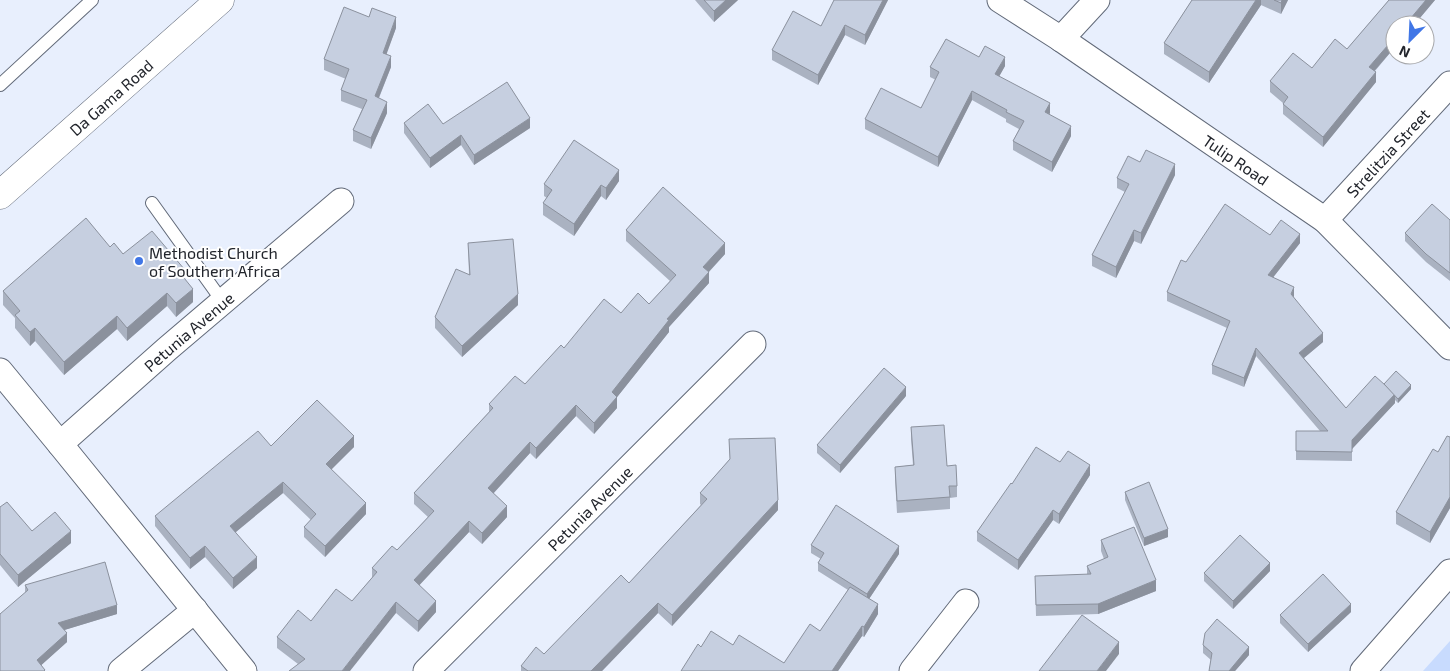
<svg xmlns="http://www.w3.org/2000/svg" width="1450" height="671" viewBox="0 0 1450 671" font-family="'Exo 2',sans-serif">
<rect width="100%" height="100%" fill="#e8effd"/>
<path fill="#c8dbfe" d="M1450,641V671H1423Z"/>
<g fill="none" stroke-linecap="round" stroke-linejoin="round">
<defs>
<g id="service">
<path d="M0,85L92,0"/>
<path d="M152,203L223,302"/>
</g>
<g id="minor">
<path id="s1" d="M1000,0L1061,39L1325,220L1450,347"/>
<path d="M1061,39L1097,0"/>
<path id="s2" d="M1325,220L1450,84"/>
<path d="M0,371L60,444L244,671"/>
<path id="s3" d="M60,444L167,349L341,201"/>
<path d="M121,671L195,610"/>
<path id="s4" d="M426,671L753,344"/>
<path d="M912,671L966,602"/>
<path d="M1363,671L1450,572"/>
</g>
<g id="tertiary">
<path id="s5" d="M0,195L220,0"/>
</g>
</defs>
<use href="#service" stroke="#626a79" stroke-width="14"/>
<use href="#minor" stroke="#626a79" stroke-width="27"/>
<use href="#tertiary" stroke="#626a79" stroke-width="29"/>
<use href="#service" stroke="#fff" stroke-width="12"/>
<use href="#minor" stroke="#fff" stroke-width="25"/>
<use href="#tertiary" stroke="#fff" stroke-width="28"/>
</g>
<g fill="#aab2c1">
<path d="M695,0H738L714,22Z"/>
<path d="M834,0H888L865,45L845,35L818,85L772,60V50L821,26Z"/>
<path d="M1192,0H1288L1281,14L1261,5L1209,83L1164,54V43Z"/>
<path d="M1389,0H1435L1414,25H1395V47L1375,71L1376,82L1323,147L1283,114V103L1270,92V81L1312,68L1347,49Z"/>
<path d="M396,28L386,54L391,67L379,98L387,113L371,149L353,141V130L362,109L341,101V90L346,79L324,70V59Z"/>
<path d="M979,57L1005,66L999,76L1050,113L1049,114L1071,136L1052,172L1013,150V141L1019,129L1006,122V119L972,100L938,167L865,129V119L921,108L936,80L930,77V67Z"/>
<path d="M404,123L443,124L530,128L474,165L461,145L430,168L404,133Z"/>
<path d="M1140,162L1175,175L1141,244L1134,241L1116,278L1092,266V255L1125,192L1117,188V178Z"/>
<path d="M619,181L606,200L601,196L574,236L543,215V203L547,198L544,196V184Z"/>
<path d="M1450,220V281L1426,262L1405,241V233Z"/>
<path d="M626,230L725,254L709,272V283L669,327V332L617,397V408L594,434L576,416L536,459L530,453L493,494L507,517L482,544L469,532L419,585L436,612L418,632L396,613L298,664L277,648V637L352,601L372,578V568L397,550L428,517L414,504V493L489,412V404L525,384L564,348L621,313L649,304L670,281L626,241Z"/>
<path d="M1270,235L1300,243L1273,277L1294,296L1293,297L1323,342L1304,358L1346,408L1384,384L1411,389L1398,403L1395,400V403L1352,449V461L1296,460V431H1320L1256,356L1244,387L1212,374V365L1227,328L1167,301V292L1186,262Z"/>
<path d="M468,243L518,305L462,357L435,328V317L469,275Z"/>
<path d="M110,247L123,254L185,278L193,302L176,317L167,306L127,341L117,329L64,375L35,341L30,346L15,328V318L3,305V291Z"/>
<path d="M906,396L840,473L817,453V445Z"/>
<path d="M911,427L947,466L957,486V497L950,498V509L897,513L895,479V467L913,465L911,439Z"/>
<path d="M1450,437V508L1430,543L1396,524V512L1438,452Z"/>
<path d="M729,439L778,510L672,626L658,613L602,671H521V666L544,654L629,583L701,505L700,504V493L730,459Z"/>
<path d="M271,446L354,447L331,469L366,514L325,557L304,537V527L311,520L283,493L235,532L257,568L233,589L205,557L190,569L155,526V516Z"/>
<path d="M1060,462L1090,475L1059,524L1053,520L1018,570L977,541V532L1012,484Z"/>
<path d="M1125,492L1168,537L1144,546L1125,500Z"/>
<path d="M0,507L32,531L71,543L18,587L0,565Z"/>
<path d="M1101,540L1156,591L1098,614L1036,616L1035,576L1087,575V566L1104,559L1101,551Z"/>
<path d="M811,545L899,554L869,599L878,614L864,637L862,636L838,671H681L701,647L733,645L784,663L820,631L848,590L818,571V563L821,559L811,553Z"/>
<path d="M1270,571L1233,609L1204,581V573Z"/>
<path d="M25,585L117,614L64,630L67,642L41,665L45,671H0L25,593Z"/>
<path d="M1351,612L1308,652L1280,623V615Z"/>
<path d="M1203,645L1249,655L1235,671H1209L1211,660L1203,653Z"/>
</g>
<g fill="#8b919d">
<path d="M726,0H738L714,22V11Z"/>
<path d="M883,0H888L865,45V35Z"/>
<path d="M1256,0H1261V5L1209,83V72Z"/>
<path d="M1282,0H1288L1281,14V3Z"/>
<path d="M1426,0H1435L1414,25H1405Z"/>
<path d="M396,17V28L383,64V53Z"/>
<path d="M845,25V35L818,85V75Z"/>
<path d="M1395,37V47L1369,77V67Z"/>
<path d="M391,56V67L375,107V96Z"/>
<path d="M1005,57V66L995,84V74Z"/>
<path d="M1376,72V82L1323,147V137Z"/>
<path d="M972,91V100L938,167V157Z"/>
<path d="M387,102V113L371,149V138Z"/>
<path d="M1050,103V113L1045,122V112Z"/>
<path d="M530,118V128L474,165V155Z"/>
<path d="M1071,126V136L1052,172V162Z"/>
<path d="M461,135V145L430,168V158Z"/>
<path d="M1175,164V175L1141,244V233Z"/>
<path d="M619,170V181L606,200V188Z"/>
<path d="M601,185V196L574,236V224Z"/>
<path d="M1134,230V241L1116,278V267Z"/>
<path d="M1300,234V243L1268,284V275Z"/>
<path d="M725,243V254L703,278V267Z"/>
<path d="M185,270V283L180,273Z"/>
<path d="M709,272V283L669,327V332L614,401L617,397V408L594,434V423L612,392L667,319Z"/>
<path d="M1294,287V296L1291,303V294Z"/>
<path d="M193,289V302L176,317V303Z"/>
<path d="M167,293V306L127,341V328Z"/>
<path d="M518,294V305L462,357V346Z"/>
<path d="M117,316V329L64,375V362Z"/>
<path d="M35,328V341L30,346V332Z"/>
<path d="M1323,333V342L1299,362V353Z"/>
<path d="M1256,348V356L1244,387V378Z"/>
<path d="M1411,385V389L1398,403V399Z"/>
<path d="M906,387V396L840,473V465Z"/>
<path d="M1395,394V403L1352,449V461V440Z"/>
<path d="M576,405V416L536,459V448Z"/>
<path d="M354,436V447L326,475V464Z"/>
<path d="M530,442V453L488,499V488Z"/>
<path d="M1090,465V475L1059,524V514Z"/>
<path d="M283,482V493L230,537V526Z"/>
<path d="M1450,497V508L1430,543V532Z"/>
<path d="M778,500V510L672,626V615Z"/>
<path d="M366,503V514L325,557V546Z"/>
<path d="M507,506V517L482,544V533Z"/>
<path d="M1053,510V520L1018,570V560Z"/>
<path d="M469,521V532L414,591V580Z"/>
<path d="M1168,529V537L1144,546V538Z"/>
<path d="M71,531V543L18,587V575Z"/>
<path d="M205,546V557L190,569V558Z"/>
<path d="M899,546V554L867,602V594Z"/>
<path d="M257,557V568L233,589V578Z"/>
<path d="M1270,563V571L1233,609V601Z"/>
<path d="M1156,580V591L1098,614V604Z"/>
<path d="M436,601V612L418,632V621Z"/>
<path d="M396,602V613L350,671H342Z"/>
<path d="M658,603V613L602,671H591Z"/>
<path d="M878,604V614L864,637V627Z"/>
<path d="M1351,604V612L1308,652V644Z"/>
<path d="M117,605V614L58,632V623Z"/>
<path d="M862,626V636L838,671H832Z"/>
<path d="M67,633V642L37,669V660Z"/>
<path d="M1119,642V654L1106,671H1097Z"/>
<path d="M1249,647V655L1235,671H1229Z"/>
</g>
<g fill="#c6cfe0" stroke="#8b919d">
<path d="M704,0H726L714,11Z"/>
<path d="M834,0H883L865,35L845,25L818,75L772,50L793,11L821,26Z"/>
<path d="M1192,0H1256L1209,72L1164,43Z"/>
<path d="M1274,0H1282L1281,3Z"/>
<path d="M1389,0H1426L1405,25H1395V37L1369,67L1376,72L1323,137L1283,104L1288,97L1270,81L1293,53L1312,68L1335,39L1347,49Z"/>
<path d="M344,7L369,17L372,8L396,17L383,53L391,56L375,96L387,102L371,138L353,130L367,100L341,90L349,69L324,59Z"/>
<path d="M946,39L979,57L985,46L1005,57L995,74L1050,103L1045,112L1071,126L1052,162L1013,141L1024,121L1006,112L1007,110L972,91L938,157L865,119L881,88L921,108L939,72L930,67Z"/>
<path d="M507,82L530,118L474,155L461,135L430,158L404,123L428,104L443,124Z"/>
<path d="M574,140L619,170L606,188L601,185L574,224L543,203L552,190L544,184Z"/>
<path d="M1146,150L1175,164L1141,233L1134,230L1116,267L1092,255L1129,184L1117,178L1128,156L1140,162Z"/>
<path d="M663,187L725,243L703,267L709,272L667,319L669,320L612,392L617,397L594,423L576,405L536,448L530,442L488,488L507,506L482,533L469,521L414,580L436,601L418,621L396,602L342,671H289L305,659L277,637L298,610L311,621L336,589L352,601L377,572L372,568L392,546L397,550L434,511L414,493L493,408L489,404L515,376L525,384L561,345L564,348L604,299L621,313L638,293L649,304L676,275L626,230Z"/>
<path d="M1225,204L1270,235L1281,220L1300,234L1268,275L1294,287L1291,294L1323,333L1299,353L1346,408L1375,376L1395,394L1352,440V452L1296,451V431H1328L1256,348L1244,378L1212,365L1230,321L1167,292L1181,260L1186,262Z"/>
<path d="M1432,204L1450,220V273L1426,254L1405,233Z"/>
<path d="M86,218L110,247L114,243L123,254L152,231L185,270L180,273L193,289L176,303L167,293L127,328L117,316L64,362L35,328L30,332L15,315L20,311L3,291Z"/>
<path d="M513,239L518,294L462,346L435,317L456,269L470,275L468,243Z"/>
<path d="M884,368L906,387L840,465L817,445Z"/>
<path d="M1396,371L1411,385L1398,399L1384,384Z"/>
<path d="M317,400L354,436L326,464L366,503L325,546L304,527L316,514L283,482L230,526L257,557L233,578L205,546L190,558L155,516L258,431L271,446Z"/>
<path d="M944,425L947,466L956,465L957,486H949L950,497L897,501L895,467L914,465L911,427Z"/>
<path d="M1447,436L1450,437V497L1430,532L1396,512L1433,449L1438,452Z"/>
<path d="M775,438L778,500L672,615L658,603L591,671H528L521,666L536,647L544,654L621,575L629,583L707,499L700,493L730,459L729,439Z"/>
<path d="M1036,447L1060,462L1068,451L1090,465L1059,514L1053,510L1018,560L977,532L1011,483L1012,484Z"/>
<path d="M1149,482L1168,529L1144,538L1125,492Z"/>
<path d="M7,502L32,531L55,512L71,531L18,575L0,554V507Z"/>
<path d="M836,505L899,546L867,594L818,563L824,553L811,545Z"/>
<path d="M1134,527L1156,580L1098,604L1036,605L1035,576L1091,574L1087,566L1108,557L1101,540Z"/>
<path d="M1240,535L1270,563L1233,601L1204,573Z"/>
<path d="M105,562L117,605L58,623L67,633L37,660L45,670L44,671H0V614L28,590L25,585Z"/>
<path d="M1323,574L1351,604L1308,644L1280,615Z"/>
<path d="M850,587L878,604L864,627L862,626L832,671H681L698,644L701,647L711,631L733,645L739,635L784,663L810,624L820,631Z"/>
<path d="M1082,615L1119,642L1097,671H1039Z"/>
<path d="M1217,619L1249,647L1229,671H1209L1212,653L1203,645L1205,633Z"/>
</g>
<circle fill="#4076e6" stroke="#fff" stroke-width="2" cx="139" cy="261" r="5"/>
<g text-anchor="middle" dominant-baseline="central" stroke-width="4" stroke-linejoin="round" paint-order="stroke">
<g font-size="16" fill="#22252c" stroke="#fff">
<text stroke="none"><textPath href="#s5" startOffset="148">Da Gama Road</textPath></text>
<text stroke="none"><textPath href="#s2" startOffset="92">Strelitzia Street</textPath></text>
<text stroke="none"><textPath href="#s1" startOffset="285">Tulip Road</textPath></text>
<text stroke="none"><textPath href="#s3" startOffset="171">Petunia Avenue</textPath></text>
<text stroke="none"><textPath href="#s4" startOffset="231">Petunia Avenue</textPath></text>
</g>
<g font-size="16" fill="#22252c" stroke="#fff" text-anchor="start">
<text x="149" y="252">Methodist Church<tspan x="149" dy="18">of Southern Africa</tspan></text>
</g>
</g>
<g transform="translate(1410 40) rotate(204)"><circle r="24" fill="#ffffff" stroke="#a7a8ab"/>
<path d="M0-4L9 19L0 12L-9 19Z" fill="#4076e6"/>
<text y="-8" font-size="14" font-weight="bold" text-anchor="middle" fill="#22252c">N</text>
</g>
</svg>
